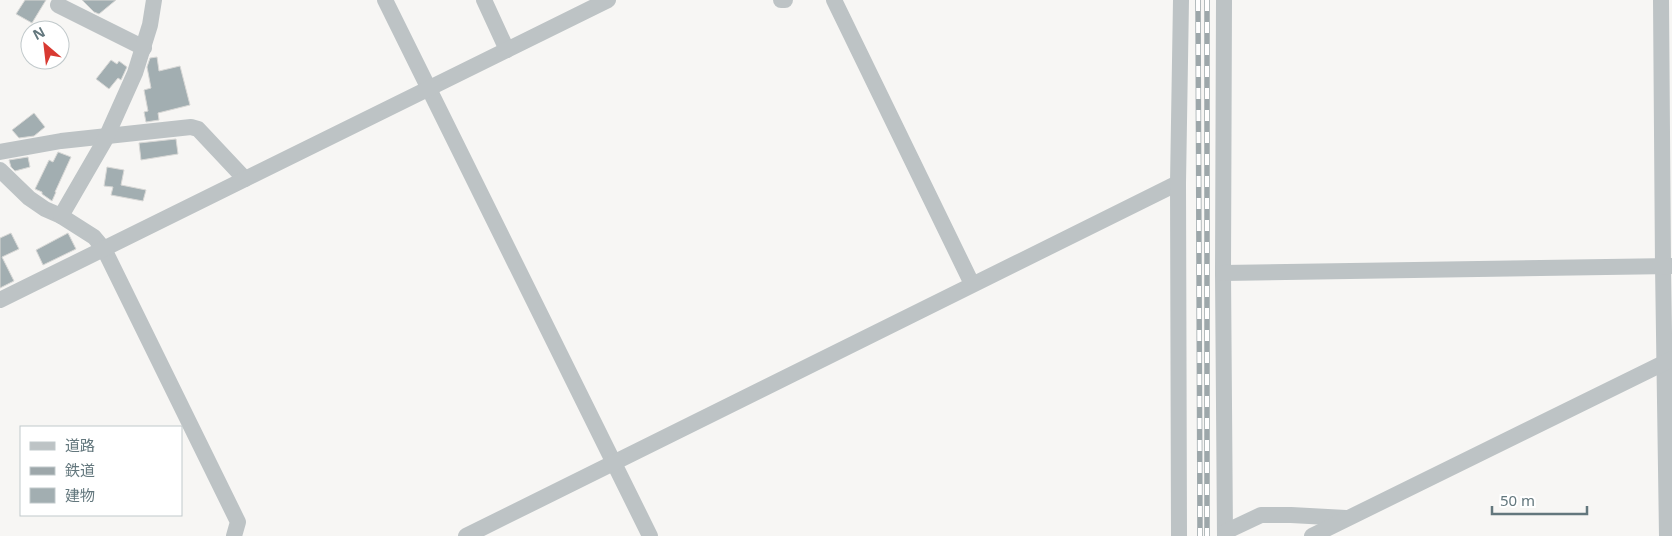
<svg xmlns="http://www.w3.org/2000/svg" width="1672" height="536" viewBox="0 0 1672 536" font-family="'Noto Sans','Noto Sans JP',sans-serif">
<rect width="100%" height="100%" fill="#f7f6f4"/>
<g fill="#a2aeb1" stroke="#d8d8d6">
<path d="M25,0H46L32,23L16,14Z"/>
<path d="M82,0H116L99,14L94,12Z"/>
<path d="M157,57L159,71L180,66L190,105L158,113L159,120L146,122L144,112L148,111L144,90L151,88L147,67L150,58Z"/>
<path d="M111,60L117,64L119,61L127,67L121,80L118,78L109,89L96,79Z"/>
<path d="M34,113L45,127L34,136L19,138L12,130Z"/>
<path d="M176,139L178,154L141,160L139,143Z"/>
<path d="M58,152L71,157L55,192H56L52,201L42,194V192L35,189L49,160L53,162Z"/>
<path d="M28,157L30,167L15,171L11,167L9,160Z"/>
<path d="M107,167L124,170L121,185L146,190L143,201L111,195L113,187L104,186Z"/>
<path d="M11,233L19,249L2,257L14,281L0,288V238Z"/>
<path d="M68,233L76,249L43,265L36,250Z"/>
</g>
<g fill="none" stroke-linecap="round" stroke-linejoin="round">
<g stroke="#bdc3c5" stroke-width="16">
<path d="M385,0L650,536"/>
<path d="M484,0L507,50"/>
<path d="M781,0H785"/>
<path d="M834,0L972,284"/>
<path d="M1224,0L1223,273L1225,536"/>
<path d="M1661,0L1663,266L1667,536"/>
<path d="M58,5L144,48"/>
<path d="M0,152L61,141L191,127L198,129L245,179"/>
<path d="M0,170L29,198L45,209L61,216L94,237L104,249L238,522L234,536"/>
<path d="M61,216L105,140L135,73L150,25L154,0"/>
<path d="M1223,273L1672,266"/>
<path d="M0,300L608,0"/>
<path d="M1225,532L1261,515H1291L1346,518"/>
<path d="M466,536L1178,183"/>
<path d="M1179,536L1178,183L1181,0"/>
<path d="M1312,536L1672,359"/>
</g>
<defs>
<g id="rail">
<path d="M1198,0L1200,536"/>
<path d="M1207,0V536"/>
</g>
</defs>
<use href="#rail" stroke="#9da7aa" stroke-width="5.5"/>
<use href="#rail" stroke="#fff" stroke-width="4" stroke-dasharray="11" stroke-linecap="butt"/>
</g>
<rect x="20" y="426" width="162" height="90" fill="#ffffff" stroke="#c1c9cb"/>
<rect x="30" y="442" width="25" height="8" fill="#bdc3c5" stroke="#c1c9cb"/>
<text x="65" y="451" font-size="15" fill="#63777d">道路</text>
<rect x="30" y="467" width="25" height="8" fill="#9da7aa" stroke="#c1c9cb"/>
<text x="65" y="476" font-size="15" fill="#63777d">鉄道</text>
<rect x="30" y="488" width="25" height="15" fill="#a2aeb1" stroke="#c1c9cb"/>
<text x="65" y="501" font-size="15" fill="#63777d">建物</text>
<g transform="translate(45 45) rotate(332)"><circle r="24" fill="#ffffff" stroke="#c1c9cb"/>
<path d="M0-4L9 19L0 12L-9 19Z" fill="#d83a32"/>
<text y="-8" font-size="14" font-weight="bold" text-anchor="middle" fill="#63777d">N</text>
</g>
<path d="M1492 506v8h95v-8" fill="none" stroke="#63777d" stroke-width="2.5"/>
<text x="1500" y="506" font-size="15" fill="#63777d" stroke="#ffffff" stroke-width="4" paint-order="stroke">50 m</text>
</svg>
